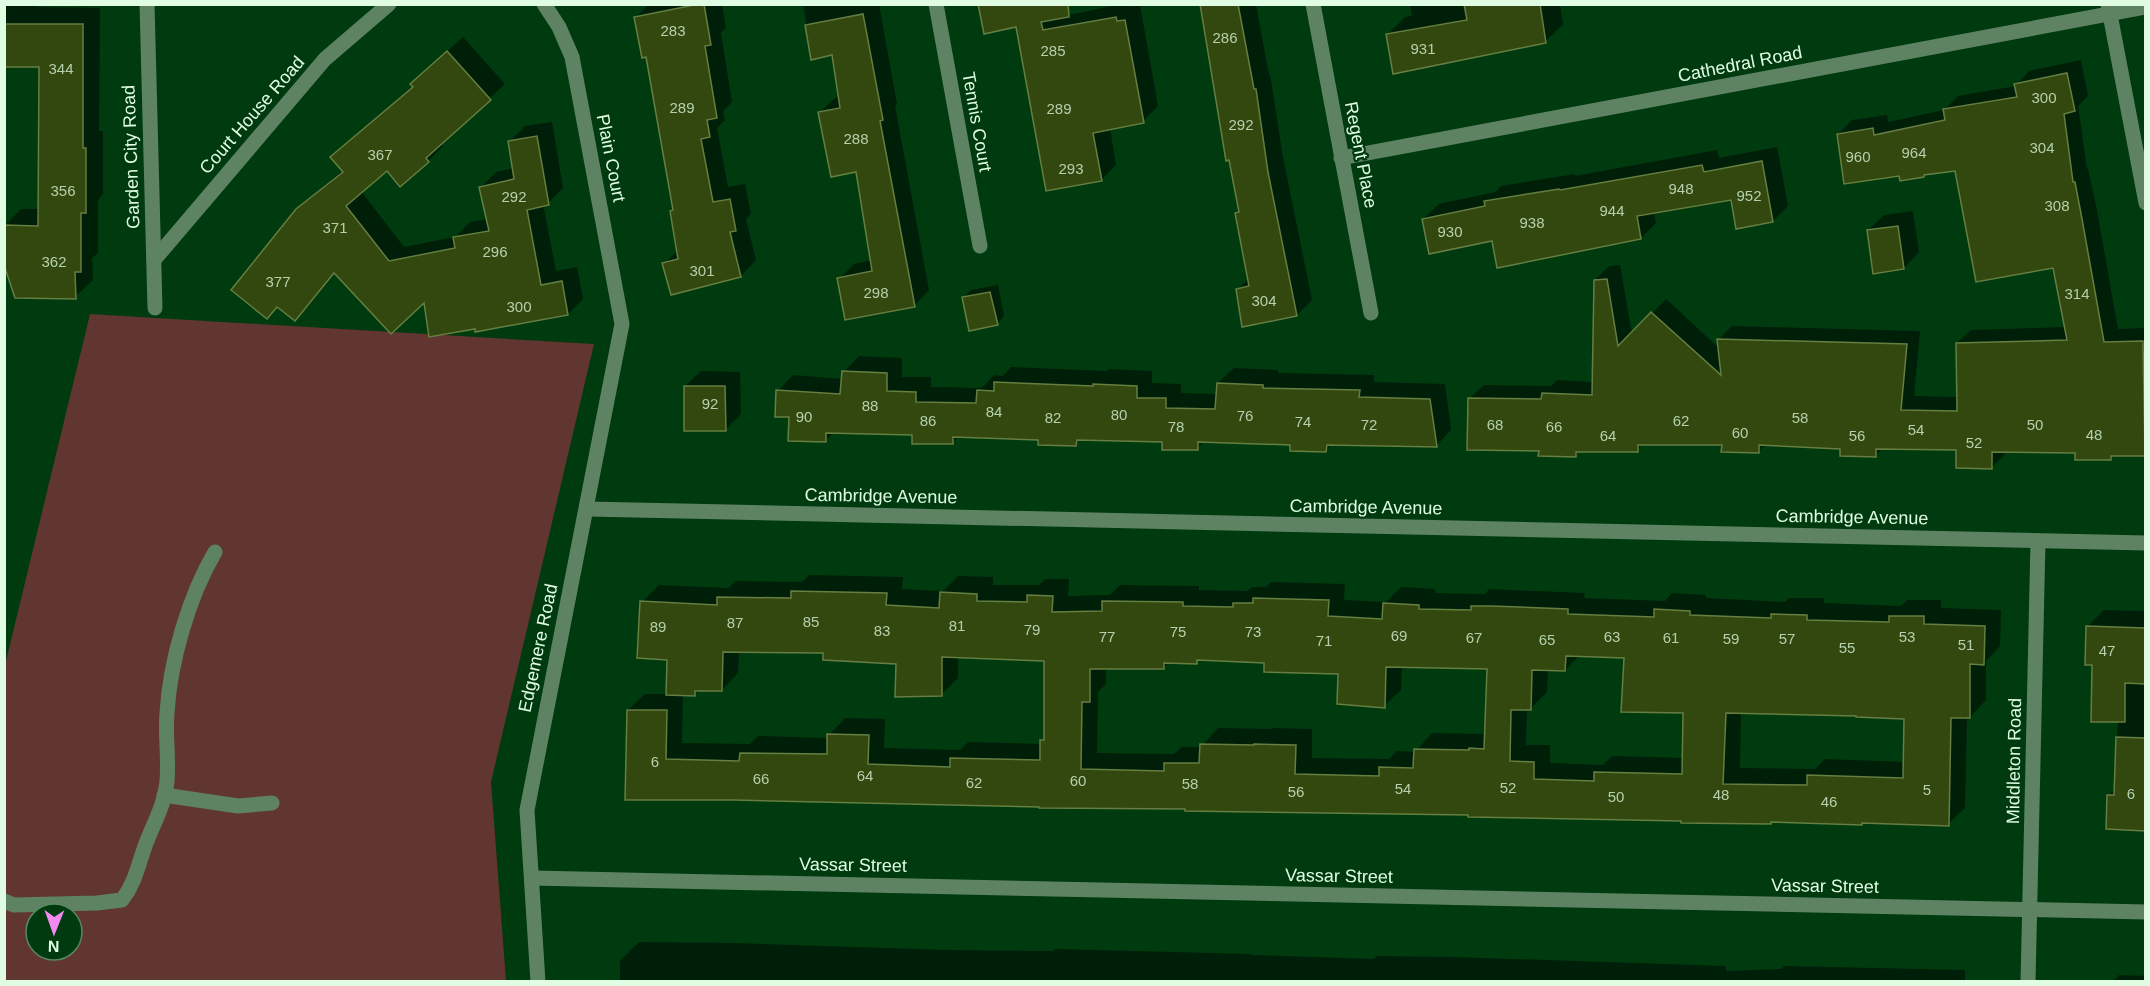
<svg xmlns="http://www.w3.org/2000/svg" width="2150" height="986" viewBox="0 0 2150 986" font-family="Arial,sans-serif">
<rect width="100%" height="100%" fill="#003a0f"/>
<path fill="#613530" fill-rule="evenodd" d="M90,314L594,344L491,782L506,981L5,982V665ZM36,914H72V950H36Z"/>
<g fill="#0007" fill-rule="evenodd">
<path d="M4,4H37V7L100,8L99,131H103V194L98,200V253L92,258L93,280L75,297L4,226L21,209H39L41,66L4,65Z"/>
<path d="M649,4H722L726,28L721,33L732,102L723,111L725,120L717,128L728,187L745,184L751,214L746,219L756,260L741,276L664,264L678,250L671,211L674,208L647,55L636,17Z"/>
<path d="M803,4H879L897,104L895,106L929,290L914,306L839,279L854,264L872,260L857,171L819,113L835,98L840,96L833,54L812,58Z"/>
<path d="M1121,4H1131L1132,7L1140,5L1158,106L1143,121L1110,128L1116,165L1101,180L1017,26Z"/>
<path d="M1201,4H1256L1269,75L1270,74L1283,157L1312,300L1297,315L1237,290L1249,278L1237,213L1240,210Z"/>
<path d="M1410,4H1560L1563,24L1545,42L1387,35L1405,17L1412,16Z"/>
<path d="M463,37L505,84L441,143L443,146L428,161L387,169L361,191L404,247L455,237L470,222L488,219L481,187L496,172L514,168L510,141L525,126L552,122L563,188L548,203L543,204L556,271L577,267L583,299L568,314L476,327L425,300L335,273L310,304L295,319L297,210L313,195L343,170L332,157L347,142L414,86L427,69Z"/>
<path d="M2081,60L2088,96L2078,106L2087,169H2088L2096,205L2118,329L2146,328V454H2115L2111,459L2076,451H2005V454L1991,468L1958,449L1883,448L1875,456L1842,447L1766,444L1758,452L1723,443H1644L1637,450H1581L1575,456L1540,450L1470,398L1484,385L1551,386L1557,380L1594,382L1595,280L1609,266L1620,265L1632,334L1666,299L1719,348L1718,340L1732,326L1920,331L1914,396L1958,397L1957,343L1971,330L2066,327L2055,266L1956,169L1900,174L1838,134L1852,120L1887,115L1888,122L1944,110L1958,96L2016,86L2029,71Z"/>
<path d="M1777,147L1788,206L1773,221L1732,198L1654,212L1656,223L1641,238L1493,239L1423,219L1439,204L1495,192L1501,186L1575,174V176L1717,150L1719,158Z"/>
<path d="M1913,211L1919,252L1904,268L1868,230L1884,215Z"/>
<path d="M998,285L1004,316L997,324L964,297L971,290Z"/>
<path d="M859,356L902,358V377H931V387L982,388L994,375L1003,376L1011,367L1107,371L1110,369L1152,371V383L1181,384V393L1218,394V383L1234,368L1278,370V373L1374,375V382L1445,384L1451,430L1436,446L1332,444L1326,450L1291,443L1206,440L1197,449L1163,441L1082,438L1076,445L1039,439L959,436L952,443L914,433L834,432L825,441L790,416L778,391L793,375L843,379L844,372Z"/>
<path d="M701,371L740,372L741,414L725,430L685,386Z"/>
<path d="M809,575L903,577L902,589L943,591L958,576L993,577V585H1039L1045,579H1069L1068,596L1110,595L1120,585L1199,586V590L1248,591L1252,587H1266L1271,582L1345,584L1344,600L1386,602L1401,587L1435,589V593L1485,594L1489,589L1508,590L1585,593L1584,598L1665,601L1672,593L1706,595V598L1785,602L1789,598H1824V603L1901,606L1907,600H1941V608L2001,610L2000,646L1986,661V700L1970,717H1967L1965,808L1948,824L1773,821L1771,823L1470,814L695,798L628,710L645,694H668L669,659L642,602L659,585L728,588L736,581L802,582ZM739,651L824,652L897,662L941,695L958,678V656L1045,660V737L1042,740V744L968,742L960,750L884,748L885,719L845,718L829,735L828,738L758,736L750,744L682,743L683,694L694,695L700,690H722L738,673ZM1580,655L1625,656L1685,712L1684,758L1612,756L1603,765L1550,763V745H1526L1527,708H1531L1547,692L1548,669L1565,670ZM1200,659L1266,662L1340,673L1384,706L1401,690L1402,666L1489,667L1486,734L1432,733L1415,752L1397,751L1389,759L1312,758V729L1272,728L1271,729L1218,728L1201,747H1182L1174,754L1097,753L1098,692L1106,684V667L1164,668L1169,662L1196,663ZM1741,712L1906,718L1905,762L1825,759L1815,769L1740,768Z"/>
<path d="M2104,610L2146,611V829L2107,828L2109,795L2115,789L2118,721L2093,664L2087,627Z"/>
<path d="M639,942L735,943L949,950L1053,951L1055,949L1251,954V955L1374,959L1377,956L1452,957L1726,966V971L1781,969L1784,966L1965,970V982H620V961Z"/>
<path d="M2119,975L2146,976V982H2113Z"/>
</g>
<g fill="#33480e" stroke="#657e41" stroke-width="1.5" fill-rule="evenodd">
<path d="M699,4H704L711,45L705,46L717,118L707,120L710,137L701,139L713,202L730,199L736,231L730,232L741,277L671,295L662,263L678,259L670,211L673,210L646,57L642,58L634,17Z"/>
<path d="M978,4H1068L1069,17L1041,22L1043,30L1116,17L1117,21L1125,20L1144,123L1093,133L1102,181L1046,191L1016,27L984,34Z"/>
<path d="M1200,4H1238L1254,89H1256L1268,172L1297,316L1242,327L1236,289L1249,286L1235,213L1239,212L1229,160L1226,161Z"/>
<path d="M1464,4H1540L1546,43L1393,74L1386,34L1467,20Z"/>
<path d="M863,14L883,120L880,121L915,307L845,320L837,278L872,271L856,172L831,177L818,112L840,108L832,55L811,60L805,25Z"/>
<path d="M4,24H83V148H86V213H81V272H75L76,299L15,298L4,265V225L38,226L39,67H4Z"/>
<path d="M447,51L491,100L426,158L429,162L400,187L387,171L346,206L389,261L455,248L453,237L489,231L479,187L514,179L508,141L537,136L549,205L527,210L541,285L562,281L568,315L475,332V329L429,337L424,303L391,334L334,273L295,321L277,307L267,319L231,290L296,209L343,172L330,157L413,87L410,84Z"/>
<path d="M2067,73L2075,111L2064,114L2073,182H2075L2082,219L2104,342L2143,341L2145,456H2111V460H2075V453L1992,452V469L1956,468V450L1876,449V457L1840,456V449L1759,445V453L1721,452L1722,445H1638V452H1576V457L1538,456L1539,451L1467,450L1468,398L1541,399L1542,393L1592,395L1594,280L1607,279L1618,346L1651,312L1721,375L1717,339L1907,344L1901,410L1957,411L1956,343L2067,340L2053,268L1976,282L1955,171L1924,175V177L1900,181L1899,176L1844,184L1837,134L1873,128L1874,135L1945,120L1943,109L2017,97L2014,84Z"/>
<path d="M1762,161L1773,222L1736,229L1731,200L1637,216L1641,239L1497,268L1492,241L1429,254L1422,219L1485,206L1484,201L1559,189L1560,190L1702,165L1704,172Z"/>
<path d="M1898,226L1904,269L1873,274L1867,230Z"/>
<path d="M990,292L998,325L969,331L962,297Z"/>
<path d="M842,371L887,373V391L916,392V402L976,403L977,390L994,391V382L1093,386V384L1137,386V398H1166V408L1215,409L1217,383L1263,385V388L1360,390L1359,397L1430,399L1437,447L1327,445L1326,452L1290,451V445L1198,442V450H1162V442L1077,440L1076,446L1038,445V440L953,437V444H912V435L826,433V442L788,441L789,417H775L776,390L840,394Z"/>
<path d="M684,386H725L726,431H684Z"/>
<path d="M791,591L887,593L886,605L939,608L940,592L977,594V601L1027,602V595L1053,596L1052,612L1102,611V601L1183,602V606L1233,607V603H1253V598L1329,600L1328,616L1382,619L1383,603L1419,605V609L1471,610V606H1491L1568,609V614L1654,617V609L1690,611V615L1771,618V614L1807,615V620L1889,622V616H1924V624L1985,626L1984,665L1970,664V718H1951L1949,826L1862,823V825L1771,822V824L1681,823V821L1468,817V815L1185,811V809L1039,808V807L734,800H625L627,710H667L666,759L739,761L740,753L827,754V734L869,735L868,764L950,767V758L1040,760V740H1044V661L942,657V696L895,697L896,664L823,660V653L723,652L722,691H695V696L666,695L667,660L637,658L640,601L717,605V597L791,598ZM1566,656L1624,658L1621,712L1683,713L1682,774L1594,772V781L1534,779V762L1510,761L1511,710H1531L1532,670L1565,671ZM1197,660L1264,663V672L1338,674L1337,704L1385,708L1386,667L1487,669L1484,749L1469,748V750L1414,749L1413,768L1379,767V776L1295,774L1296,745L1254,744V745L1200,744L1199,763H1164V771L1081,769L1082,702H1090V669H1164V663L1197,664ZM1726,713L1856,716V717L1904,719L1903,778L1807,775V785L1723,784Z"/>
<path d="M2086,626L2145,628V684L2125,683V722H2091L2092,665H2085Z"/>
<path d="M2116,737L2145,738V831L2106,829L2107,795H2114Z"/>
</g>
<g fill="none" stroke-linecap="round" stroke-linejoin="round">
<g stroke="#5e8362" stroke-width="15">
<path d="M147,4L155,308"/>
<path d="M936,4L980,246"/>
<path d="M1313,4L1371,313"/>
<path d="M2108,4L2146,203"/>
<path d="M1341,158L2146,7"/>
<path d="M154,260L325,59L389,4"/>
<path d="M587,509L2146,543"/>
<path d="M164,795L238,806L272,803"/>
<path d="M532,878L2146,912"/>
<path d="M4,901L14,905L97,903L122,900C135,883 138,866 145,846C153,824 165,805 167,781C169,758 165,735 167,713C170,661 189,596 215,552"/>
<path d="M538,982L527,810L622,324L572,57L559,27L544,4"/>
<path d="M2028,982L2038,541"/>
</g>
</g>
<g text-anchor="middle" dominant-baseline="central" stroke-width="4.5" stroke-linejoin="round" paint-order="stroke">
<g font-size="15" fill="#b5d0ae">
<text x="673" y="30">283</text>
<text x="1225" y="37">286</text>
<text x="1423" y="48">931</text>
<text x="1053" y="50">285</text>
<text x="61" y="68">344</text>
<text x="2044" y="97">300</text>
<text x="682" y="107">289</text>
<text x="1059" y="108">289</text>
<text x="1241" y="124">292</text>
<text x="856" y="138">288</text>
<text x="2042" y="147">304</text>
<text x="1914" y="152">964</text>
<text x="380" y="154">367</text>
<text x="1858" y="156">960</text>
<text x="1071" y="168">293</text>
<text x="1681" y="188">948</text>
<text x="63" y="190">356</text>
<text x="1749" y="195">952</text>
<text x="514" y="196">292</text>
<text x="2057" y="205">308</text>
<text x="1612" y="210">944</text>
<text x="1532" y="222">938</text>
<text x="335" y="227">371</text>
<text x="1450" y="231">930</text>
<text x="495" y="251">296</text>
<text x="54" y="261">362</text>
<text x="702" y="270">301</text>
<text x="278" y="281">377</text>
<text x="876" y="292">298</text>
<text x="2077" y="293">314</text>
<text x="1264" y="300">304</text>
<text x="519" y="306">300</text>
<text x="710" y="403">92</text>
<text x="870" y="405">88</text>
<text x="994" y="411">84</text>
<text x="1119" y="414">80</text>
<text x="1245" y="415">76</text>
<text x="804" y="416">90</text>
<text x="1053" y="417">82</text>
<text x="1800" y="417">58</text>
<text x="928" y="420">86</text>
<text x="1681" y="420">62</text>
<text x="1303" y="421">74</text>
<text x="1369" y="424">72</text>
<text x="1495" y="424">68</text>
<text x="2035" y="424">50</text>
<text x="1176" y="426">78</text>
<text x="1554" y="426">66</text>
<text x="1916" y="429">54</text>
<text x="1740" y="432">60</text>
<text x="2094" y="434">48</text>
<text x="1608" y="435">64</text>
<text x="1857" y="435">56</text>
<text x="1974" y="442">52</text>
<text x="811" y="621">85</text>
<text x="735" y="622">87</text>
<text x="957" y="625">81</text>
<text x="658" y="626">89</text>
<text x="1032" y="629">79</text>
<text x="882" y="630">83</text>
<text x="1178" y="631">75</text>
<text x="1253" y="631">73</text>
<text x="1399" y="635">69</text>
<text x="1107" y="636">77</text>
<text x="1612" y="636">63</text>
<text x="1907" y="636">53</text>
<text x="1474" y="637">67</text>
<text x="1671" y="637">61</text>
<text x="1731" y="638">59</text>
<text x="1787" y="638">57</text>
<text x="1547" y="639">65</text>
<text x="1324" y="640">71</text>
<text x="1966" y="644">51</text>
<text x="1847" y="647">55</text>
<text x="2107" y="650">47</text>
<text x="655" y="761">6</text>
<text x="865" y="775">64</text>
<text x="761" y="778">66</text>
<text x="1078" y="780">60</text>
<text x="974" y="782">62</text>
<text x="1190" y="783">58</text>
<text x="1508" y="787">52</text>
<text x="1403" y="788">54</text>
<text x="1927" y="789">5</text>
<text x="1296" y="791">56</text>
<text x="2131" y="793">6</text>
<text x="1721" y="794">48</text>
<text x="1616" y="796">50</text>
<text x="1829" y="801">46</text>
</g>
<g font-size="18" fill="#e0fde3" stroke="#003a0f">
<text transform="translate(1740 64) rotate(-11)">Cathedral Road</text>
<text transform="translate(252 115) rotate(-49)">Court House Road</text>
<text transform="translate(977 122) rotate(80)">Tennis Court</text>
<text transform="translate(1361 155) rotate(79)">Regent Place</text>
<text transform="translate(131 157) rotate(-92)">Garden City Road</text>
<text transform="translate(611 158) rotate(79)">Plain Court</text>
<text transform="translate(881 496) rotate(1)">Cambridge Avenue</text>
<text transform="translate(1366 507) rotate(1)">Cambridge Avenue</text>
<text transform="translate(1852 517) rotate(1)">Cambridge Avenue</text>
<text transform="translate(538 648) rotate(-78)">Edgemere Road</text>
<text transform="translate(2014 761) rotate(-89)">Middleton Road</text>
<text transform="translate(853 865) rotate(1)">Vassar Street</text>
<text transform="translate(1339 876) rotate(1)">Vassar Street</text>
<text transform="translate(1825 886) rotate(1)">Vassar Street</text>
</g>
</g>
<rect width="2150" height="986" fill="none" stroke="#e0fde3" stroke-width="12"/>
<g transform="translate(54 932) rotate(181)"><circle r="28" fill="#003a0f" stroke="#5a8864" stroke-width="1.5"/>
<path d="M0-4.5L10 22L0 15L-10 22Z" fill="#f38af2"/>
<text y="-9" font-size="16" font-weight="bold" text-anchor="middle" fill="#e0fde3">N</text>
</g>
</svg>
